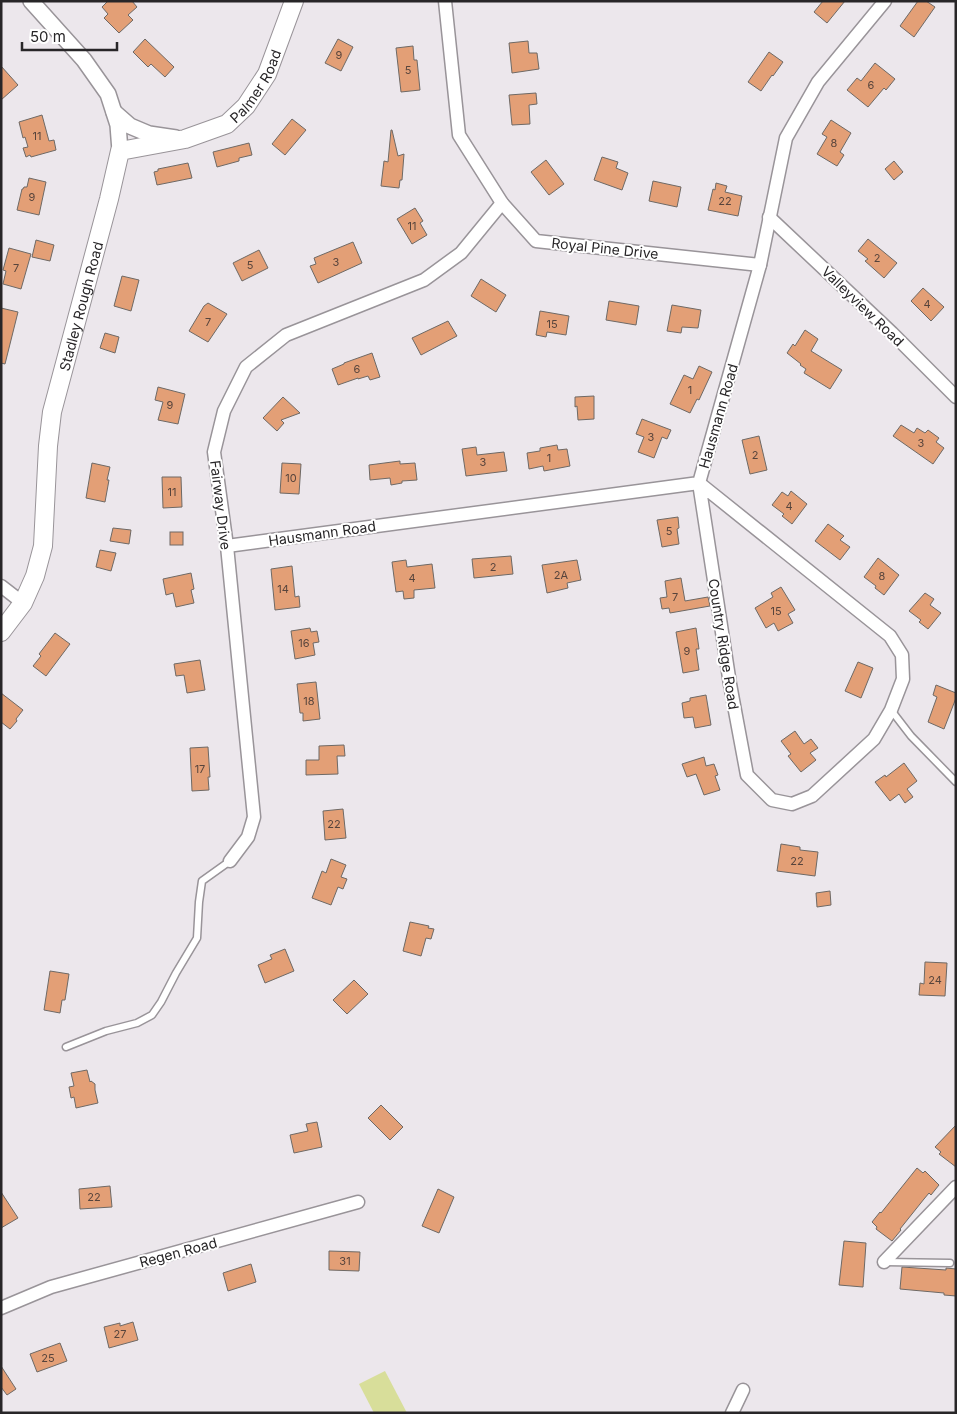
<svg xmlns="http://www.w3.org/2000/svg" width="957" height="1414" viewBox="0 0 957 1414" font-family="Inter,sans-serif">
<rect width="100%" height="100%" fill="#ece7ec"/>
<path fill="#d8de9a" d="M385,1371L407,1413H374L359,1384Z"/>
<g fill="#e39f76" stroke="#6e6965">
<path d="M108,1H132L137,7L128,15L133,20L119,33L104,18L108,14L102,7Z"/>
<path d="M823,1H845L827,23L814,12Z"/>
<path d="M918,1H926L935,7L914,37L900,26Z"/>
<path d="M145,39L174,67L165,77L151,64L148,67L133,52Z"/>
<path d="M338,39L353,47L341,71L325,63Z"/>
<path d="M528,41L529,53H537L539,69L512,73L509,43Z"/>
<path d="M413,46L414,60H417L420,90L401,92L396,48Z"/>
<path d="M769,52L783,62L773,76L772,75L761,91L748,82Z"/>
<path d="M875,63L895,79L886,90L884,88L868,107L847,90L857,78L861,81Z"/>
<path d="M1,66L18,85L1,100Z"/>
<path d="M536,93L537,104L529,105L530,124L512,125L509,95Z"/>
<path d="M42,115L49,141L54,140L56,150L31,157L30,155L26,157L23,148L28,147L25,137L23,138L19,122Z"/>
<path d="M292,119L306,130L285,155L272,144Z"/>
<path d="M831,120L851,133L840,152L844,155L837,166L817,154L827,137L822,134Z"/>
<path d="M391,130H392L398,156L404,154L402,180H400L399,188L381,186L384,161L388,162Z"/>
<path d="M249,143L252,155L239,158V161L217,167L213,152Z"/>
<path d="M602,157L618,162L616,168L628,173L622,190L594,180Z"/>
<path d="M546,160L564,184L549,195L531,172Z"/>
<path d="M894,161L903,172L894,180L885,169Z"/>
<path d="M188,163L192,178L157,185L154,172L158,171V169Z"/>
<path d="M29,178L46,182L39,215L17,210L22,189H23L24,187H27Z"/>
<path d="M653,181L681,187L677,207L649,201Z"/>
<path d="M716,183L727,186L725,192L742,196L738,216L708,210L713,189L715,190Z"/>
<path d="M415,208L423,221L420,223L427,235L412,244L397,219Z"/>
<path d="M868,239L897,263L884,278L865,261L868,259L858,251Z"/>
<path d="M36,240L54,245L50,261L32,257Z"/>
<path d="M353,242L362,263L318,283L310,266L316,264L314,258Z"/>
<path d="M9,248L31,254L21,289L3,284L6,271L3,270Z"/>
<path d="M259,250L268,268L242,281L233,263Z"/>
<path d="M122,276L139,280L131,311L114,306Z"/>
<path d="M481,279L506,295L496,312L471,296Z"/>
<path d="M923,288L944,307L931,321L911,301Z"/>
<path d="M609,301L639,306L636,325L606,320Z"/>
<path d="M208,303L227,314L208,342L189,331L204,306Z"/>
<path d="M672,305L701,310L698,328L682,327L681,333L667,331Z"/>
<path d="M1,308L18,312L5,364L1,363Z"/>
<path d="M540,311L569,316L566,335L547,332L546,337L536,335Z"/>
<path d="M448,321L457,336L421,355L412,338Z"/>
<path d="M805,330L818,339L811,351L842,370L830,389L804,373L806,369L800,365L801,364L787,353L793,344L795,346Z"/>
<path d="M105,333L119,337L115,353L100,348Z"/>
<path d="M372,353L380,377L370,380L368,376L358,379V378L338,385L332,369L344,364V363Z"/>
<path d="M699,366L712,372L699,400L697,399L690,413L670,404L684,375L693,379Z"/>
<path d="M158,387L185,394L178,424L158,420L163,402L155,400Z"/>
<path d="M594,396V419L578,420L577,406L575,407V397Z"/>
<path d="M283,397L300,413L281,420L284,423L277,431L263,418Z"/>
<path d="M642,419L671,430L667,439L662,437L654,458L638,452L644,437L636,434Z"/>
<path d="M901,425L914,433L917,428L925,433L928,430L939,438L936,442L944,448L933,464L893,436Z"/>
<path d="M759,436L767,470L750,474L742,440Z"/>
<path d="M557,445L558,450L567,449L570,466L544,471L543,466L529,469L527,453L540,451V448Z"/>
<path d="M476,447L477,455L504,452L507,471L466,476L462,449Z"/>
<path d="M400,461V464L415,463L417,480L402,481V483L391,485L390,478L370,480L369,465Z"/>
<path d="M92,463L110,467L107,480H109L105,502L86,498Z"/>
<path d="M282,463L301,464L299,494L280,493Z"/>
<path d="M162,477H181L182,507L163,508Z"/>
<path d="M791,491L807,504L792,524L782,516L784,514L772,505L782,492L788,496Z"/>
<path d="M678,517L679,528L677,529L679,544L662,547L657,520Z"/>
<path d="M828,524L844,536L840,540L850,547L840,560L815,541Z"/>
<path d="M113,528L131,530L129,544L110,541Z"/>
<rect x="170" y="532" width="13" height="13"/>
<path d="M100,550L116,553L111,571L96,567Z"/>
<path d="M511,556L513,574L474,578L472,559Z"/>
<path d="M878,558L899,575L884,595L875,588L876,586L864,577Z"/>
<path d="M406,560L407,567L432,564L435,588L414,590V598L404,599L403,591L396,592L392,562Z"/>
<path d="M577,560L581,580L567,583L568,588L547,593L542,565Z"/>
<path d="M292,566L295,597L299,596L300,607L275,610L271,569Z"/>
<path d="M191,573L194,589L191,590L194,603L176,607L173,593L166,595L163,579Z"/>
<path d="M681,578L685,601L708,597L710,606L670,613L669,608L662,609L660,598L667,597L665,581Z"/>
<path d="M781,587L795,610L788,614L793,623L778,631L774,623L766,628L755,608L773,597L771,593Z"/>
<path d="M925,593L934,599L930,605L941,613L928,629L919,622L921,620L909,611Z"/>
<path d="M310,628L311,632L317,631L319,642L313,643L315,655L295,659L291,631Z"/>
<path d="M696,628L699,649H696L699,670L683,673L676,632Z"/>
<path d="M55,633L70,644L46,676L33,666L41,656L39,654Z"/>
<path d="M200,660L205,690L187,693L184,675L176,676L174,664Z"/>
<path d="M858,662L873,668L861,698L845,691Z"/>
<path d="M316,682L320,719L303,721V713H300L297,684Z"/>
<path d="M936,685L956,693V698L944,729L928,722L937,697L933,695Z"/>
<path d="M1,693L23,710L16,719L17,721L10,729L1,722Z"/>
<path d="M706,695L711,725L695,728L693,717L684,718L682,703L690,701V698Z"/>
<path d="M795,731L804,744L811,739L818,748L810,753L816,760L801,772L788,756L791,754L781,741Z"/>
<path d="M344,745L345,756H337L338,774L306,775V760H319V746Z"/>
<path d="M208,747L210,777H208L209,790L192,791L190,748Z"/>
<path d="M704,757L706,766L714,764L718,775L715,776L720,790L704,795L696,774L687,777L682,764Z"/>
<path d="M904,763L917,781L907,789L913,797L905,803L899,794L890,801L875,782L885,775L886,777Z"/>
<path d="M343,809L346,838L325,840L323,811Z"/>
<path d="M781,844L800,847V850L818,852L815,876L777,871Z"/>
<path d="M331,859L346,865L341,877L347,879L343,889L338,887L331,905L312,898L322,871L326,873Z"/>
<path d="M830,891L831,905L817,907L816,893Z"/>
<path d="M410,922L429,926L428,928L434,929L431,939L426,938L421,956L403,951Z"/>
<path d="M285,949L294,971L265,983L258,965L272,959L270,955Z"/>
<path d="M925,962L947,963L945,996L919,995L920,983L924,984Z"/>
<path d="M50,971L69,974L65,1000H62L60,1013L44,1010Z"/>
<path d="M354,980L368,994L347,1014L333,1000Z"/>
<path d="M87,1070L90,1082L91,1081L95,1084V1090L98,1103L76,1108L74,1097L71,1098L69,1087L74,1086L71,1073Z"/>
<path d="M381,1105L403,1127L390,1140L368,1118Z"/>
<path d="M317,1122L322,1147L294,1153L290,1135L308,1131L306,1124Z"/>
<path d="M956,1125V1167L939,1154L941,1152L935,1147Z"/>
<path d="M917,1168L923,1173L925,1171L939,1185L931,1195L929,1193L924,1199L900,1229L901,1230L892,1241L876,1229L877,1227L872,1222L880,1212L881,1213Z"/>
<path d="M110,1186L112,1207L80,1209L79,1189Z"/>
<path d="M438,1189L454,1197L439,1233L422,1226Z"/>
<path d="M1,1192L18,1218L1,1228Z"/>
<path d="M844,1241L866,1243L863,1287L839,1285Z"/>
<path d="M329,1251L360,1252L359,1271L329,1270Z"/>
<path d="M251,1264L256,1282L228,1291L223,1273Z"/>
<path d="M902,1267L946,1270V1268L956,1269V1296L944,1295V1293L900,1289Z"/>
<path d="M133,1322L138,1340L109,1348L104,1327L120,1323V1326Z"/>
<path d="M60,1343L67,1361L37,1372L30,1354Z"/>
<path d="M1,1366L16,1389L7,1395L1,1387Z"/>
</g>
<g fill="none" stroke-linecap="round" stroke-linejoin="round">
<defs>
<g id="service">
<path d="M891,710L911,736L956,782"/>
<path d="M66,1047L106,1031L137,1023L152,1015L161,1002L176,973L197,938L199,902L202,881L230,861"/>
<path d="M885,1262L950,1263"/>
</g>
<g id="minor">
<path d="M445,1L459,135L502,203L536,241L760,265"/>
<path d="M769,217L892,333L956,397"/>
<path d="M699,483L890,636L902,655L903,679L891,710L874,739L812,796L792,804L772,800L747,775L730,684Z"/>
<path d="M227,546L699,483L760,265L786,138L818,82L885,1"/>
<path d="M1,586L23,603"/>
<path d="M230,861L248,837L254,817L227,546L214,452L224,411L246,367L286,335L424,280L461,253L502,203"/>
<path d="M884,1262L956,1187"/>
<path d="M1,1308L51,1287L358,1202"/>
<path d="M732,1413L743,1390"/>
</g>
<g id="tertiary">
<path d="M31,1L84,60L108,94L118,125L120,151"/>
<path d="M114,112L130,126L149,134L176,138"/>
</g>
<g id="secondary">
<path id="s1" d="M1,632L23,603L35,576L43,546L48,446L52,412L109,199L120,151L185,139L227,124L246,106L267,74L294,1"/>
</g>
</defs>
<use href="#service" stroke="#999499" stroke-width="9"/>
<use href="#minor" stroke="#999499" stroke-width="15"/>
<use href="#tertiary" stroke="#999499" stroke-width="18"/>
<use href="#secondary" stroke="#999499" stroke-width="20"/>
<use href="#service" stroke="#fff" stroke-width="6"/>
<use href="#minor" stroke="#fff" stroke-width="12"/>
<use href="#tertiary" stroke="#fff" stroke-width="15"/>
<use href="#secondary" stroke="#fff" stroke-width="18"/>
</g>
<g text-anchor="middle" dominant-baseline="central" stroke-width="4" stroke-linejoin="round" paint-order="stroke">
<g font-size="11" fill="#57443c">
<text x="339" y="55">9</text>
<text x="408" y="70">5</text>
<text x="871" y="85">6</text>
<text x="37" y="136">11</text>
<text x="834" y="143">8</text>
<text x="32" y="197">9</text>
<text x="725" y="201">22</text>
<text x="412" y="226">11</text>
<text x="877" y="258">2</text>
<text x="336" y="262">3</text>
<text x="250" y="265">5</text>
<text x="16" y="268">7</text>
<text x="927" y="304">4</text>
<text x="208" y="322">7</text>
<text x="552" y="324">15</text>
<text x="357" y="369">6</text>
<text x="690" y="390">1</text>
<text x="170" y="405">9</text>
<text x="651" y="437">3</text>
<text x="921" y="443">3</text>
<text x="755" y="455">2</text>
<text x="549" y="458">1</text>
<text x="483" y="462">3</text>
<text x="291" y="478">10</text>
<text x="172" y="492">11</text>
<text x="789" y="506">4</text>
<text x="669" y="531">5</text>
<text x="493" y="567">2</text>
<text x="561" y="575">2A</text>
<text x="882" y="576">8</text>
<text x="412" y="578">4</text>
<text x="283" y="589">14</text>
<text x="675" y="597">7</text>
<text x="776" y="611">15</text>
<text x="304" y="643">16</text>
<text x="687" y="651">9</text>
<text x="309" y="701">18</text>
<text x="200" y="769">17</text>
<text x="334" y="824">22</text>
<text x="797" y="861">22</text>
<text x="935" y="980">24</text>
<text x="94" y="1197">22</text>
<text x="345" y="1261">31</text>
<text x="120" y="1334">27</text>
<text x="48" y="1358">25</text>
</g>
<g font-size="14" fill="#282628" stroke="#fff">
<text stroke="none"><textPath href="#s1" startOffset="660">Palmer Road</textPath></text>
<text transform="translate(605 248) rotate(6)">Royal Pine Drive</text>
<text stroke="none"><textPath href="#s1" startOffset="341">Stadley Rough Road</textPath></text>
<text transform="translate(863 306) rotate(44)">Valleyview Road</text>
<text transform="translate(718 416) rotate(-74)">Hausmann Road</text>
<text transform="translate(221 505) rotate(83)">Fairway Drive</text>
<text transform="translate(322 533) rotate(-8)">Hausmann Road</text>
<text transform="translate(724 644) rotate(81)">Country Ridge Road</text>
<text transform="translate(178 1252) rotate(-15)">Regen Road</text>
</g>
</g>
<rect width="957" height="1414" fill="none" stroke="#282628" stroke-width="5"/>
<path d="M22 42v8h95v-8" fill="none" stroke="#282628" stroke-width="2.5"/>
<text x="30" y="42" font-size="15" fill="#282628" stroke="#ffffff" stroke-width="4" paint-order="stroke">50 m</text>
</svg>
